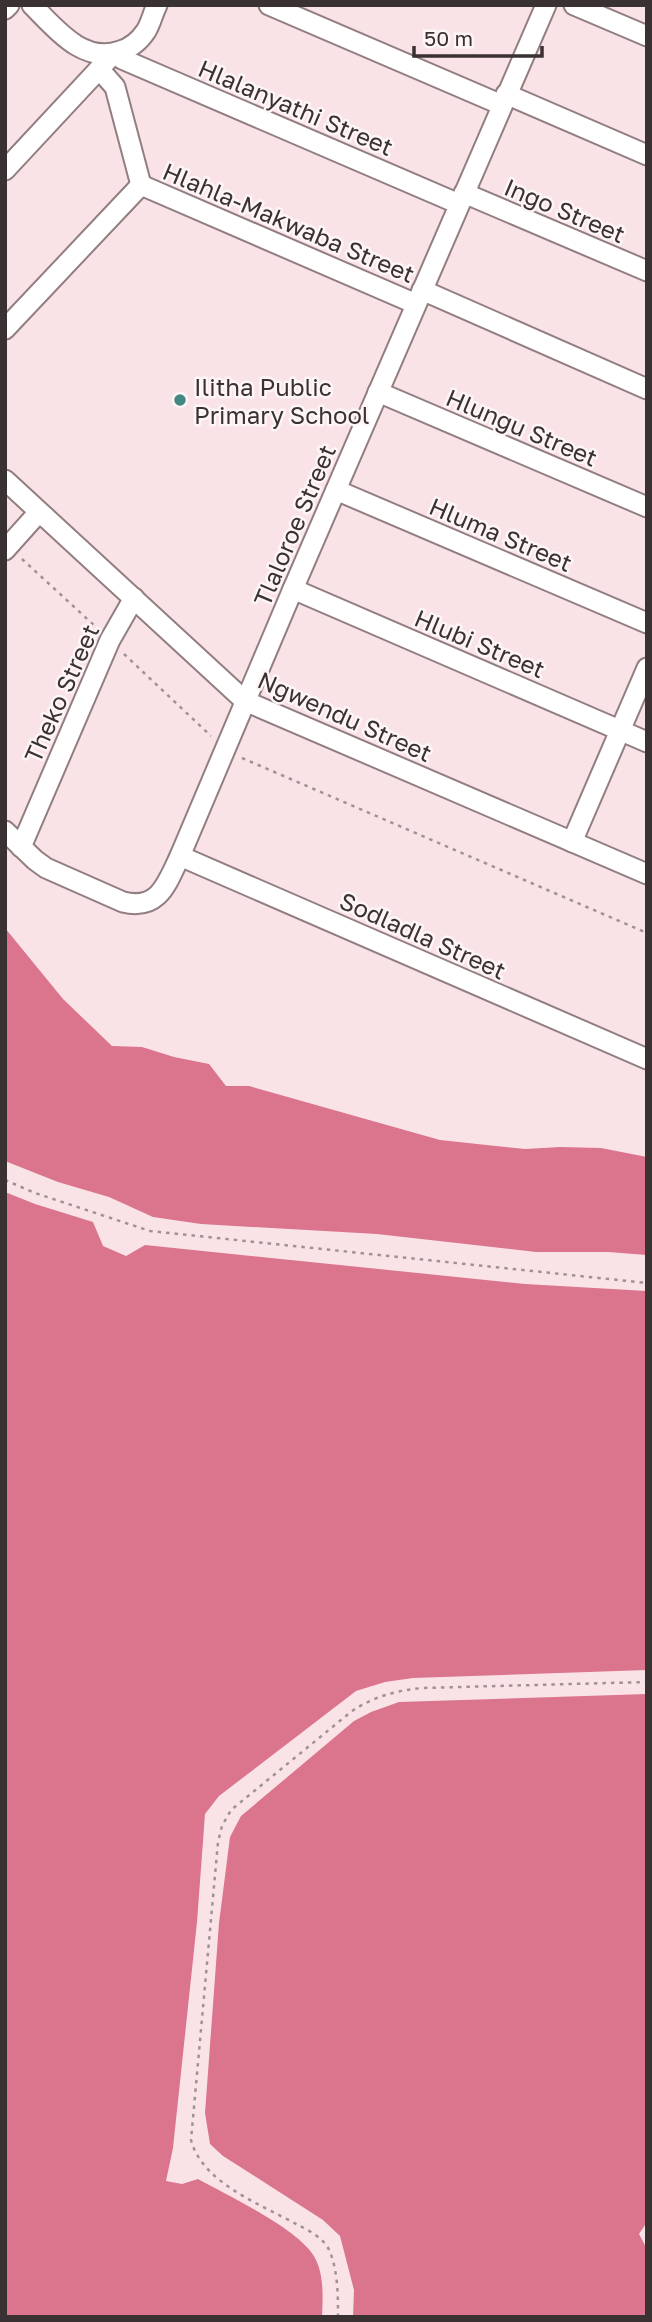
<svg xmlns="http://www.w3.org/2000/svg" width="652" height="2322" viewBox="0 0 652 2322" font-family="'Golos Text',sans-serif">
<rect width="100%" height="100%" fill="#fae3e7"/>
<g fill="#da758d">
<path d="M5,928L63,999L112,1046L142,1047L174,1057L209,1064L226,1086H249L440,1140L525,1149L560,1147L601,1148L647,1157V1255L608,1252H536L377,1234L201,1224L153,1217L109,1197L58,1182L5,1161Z"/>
<path d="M5,1192L35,1204L93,1222L103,1246L126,1256L145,1245L525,1284L647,1291V1670L413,1678L385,1682L356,1691L219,1796L205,1814L197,1922L173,2148L166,2181L182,2184L198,2179C227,2195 301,2230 315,2258C324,2275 323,2297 322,2317H5Z"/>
<path d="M647,1694V2222L639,2234L647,2249V2317H353L354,2290L340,2236L323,2220L223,2156L210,2144L205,2113L219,1923L230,1837L241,1816L354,1721L371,1712L399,1702Z"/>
</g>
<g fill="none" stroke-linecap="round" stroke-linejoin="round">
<defs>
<g id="minor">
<path d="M32,5C56,29 83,64 120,51C131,48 140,40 146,31C151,23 153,13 157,5"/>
<path d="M269,5L502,105"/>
<path d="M574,5L647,36"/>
<path d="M5,9L9,5"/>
<path d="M99,69L115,87L141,185"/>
<path d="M506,94L647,155"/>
<path d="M5,170L114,53L122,59L459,204"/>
<path d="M141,185L416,304"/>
<path d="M464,193L647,271"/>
<path d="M422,290L647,389"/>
<path d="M5,329L141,185"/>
<path d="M378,392L647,507"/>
<path d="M5,480L245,701L647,874"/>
<path d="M336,490L647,623"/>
<path d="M5,550L39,512"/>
<path d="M293,589L647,742"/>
<path d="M5,831L35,860L46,868L123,902C159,911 167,883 180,856L293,589L546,5"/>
<path d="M572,842L647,668"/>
<path d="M21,847L110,640L134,598"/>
<path d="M180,856L647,1059"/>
</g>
</defs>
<use href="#minor" stroke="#927e81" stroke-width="23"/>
<g stroke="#a19194" stroke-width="2.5" stroke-dasharray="3.5 5" stroke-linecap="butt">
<path d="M22,559L97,628"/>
<path d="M124,654L211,736"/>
<path d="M242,758L647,933"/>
<path d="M5,1180L35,1193L150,1231L647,1283"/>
<path d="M338,2317C338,2296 338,2272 330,2252C325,2239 310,2231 298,2225C262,2205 202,2183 191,2140L218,1842L222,1826L231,1810L352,1711C375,1696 395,1691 422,1688L647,1682"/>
</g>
<use href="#minor" stroke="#fff" stroke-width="19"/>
</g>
<circle fill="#438981" stroke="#fef5f6" stroke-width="2.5" cx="180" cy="400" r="7"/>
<g text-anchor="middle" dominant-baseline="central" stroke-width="5" stroke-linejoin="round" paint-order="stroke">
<g font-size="24" fill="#393132" stroke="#fef5f6">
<text transform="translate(296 107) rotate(23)">Hlalanyathi Street</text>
<text transform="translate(565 210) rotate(23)">Ingo Street</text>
<text transform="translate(289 222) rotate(23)">Hlahla-Makwaba Street</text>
<text transform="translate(522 427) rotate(23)">Hlungu Street</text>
<text transform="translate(294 525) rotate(-67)">Tlaloroe Street</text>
<text transform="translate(501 534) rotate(23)">Hluma Street</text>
<text transform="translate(480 643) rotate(23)">Hlubi Street</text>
<text transform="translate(61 693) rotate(-66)">Theko Street</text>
<text transform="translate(345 716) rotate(24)">Ngwendu Street</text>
<text transform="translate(423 935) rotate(24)">Sodladla Street</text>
</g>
<g font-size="24" fill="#393132" stroke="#fef5f6" text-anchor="start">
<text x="194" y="386">Ilitha Public<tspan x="194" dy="28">Primary School</tspan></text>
</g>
</g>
<rect width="652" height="2322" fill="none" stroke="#393132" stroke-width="14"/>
<path d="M414 46v10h128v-10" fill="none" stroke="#393132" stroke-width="3.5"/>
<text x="424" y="46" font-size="21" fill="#393132" stroke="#fef5f6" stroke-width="5" paint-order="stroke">50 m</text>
</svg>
